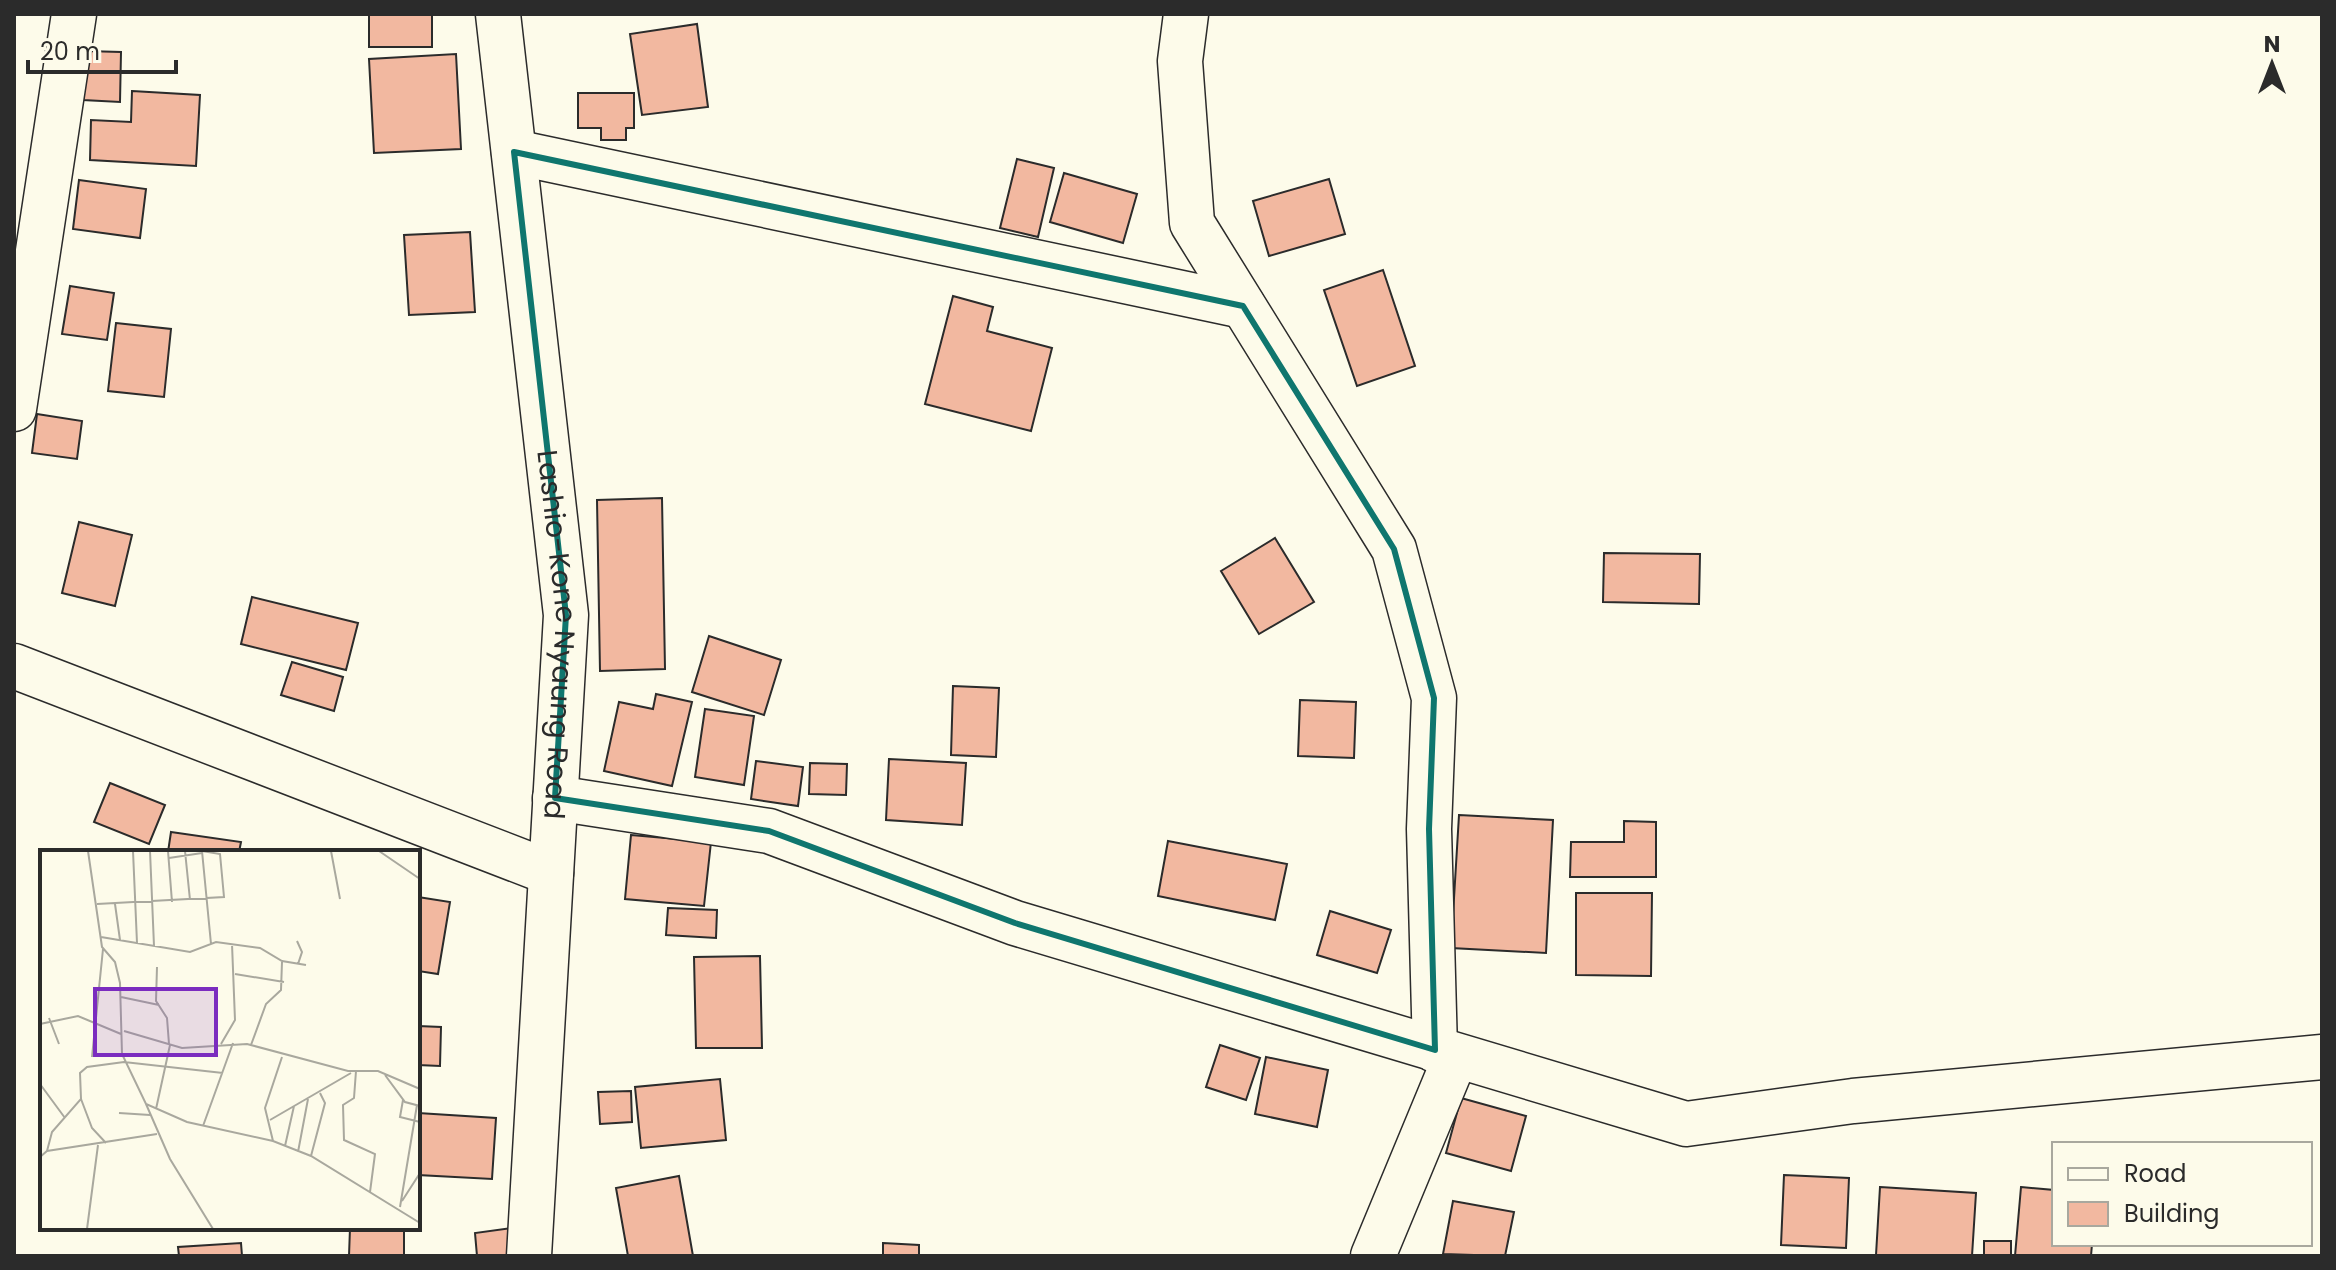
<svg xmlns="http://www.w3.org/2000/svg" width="2336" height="1270" viewBox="0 0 2336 1270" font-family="Poppins,sans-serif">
<rect width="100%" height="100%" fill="#fdfbea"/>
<g fill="#f2b8a0" stroke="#2b2b2b" stroke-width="2">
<rect x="369" y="14" width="63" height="33"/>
<path d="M697,24L708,107L642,115L630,34Z"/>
<path d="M85,51L121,52L120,102L83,100Z"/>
<path d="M456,54L461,149L374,153L369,59Z"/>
<path d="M132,91L200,95L196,166L90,160L91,120L131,122Z"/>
<path d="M578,93H634V128H626V140H601V128H578Z"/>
<path d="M1017,159L1054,168L1038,237L1000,228Z"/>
<path d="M1064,173L1137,194L1123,243L1050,222Z"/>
<path d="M1329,179L1345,234L1269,256L1253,201Z"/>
<path d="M79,180L146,189L140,238L73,229Z"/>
<path d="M470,232L475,312L409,315L404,235Z"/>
<path d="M1383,270L1415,366L1357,386L1324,290Z"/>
<path d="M70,286L114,293L107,340L62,334Z"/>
<path d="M953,296L993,307L987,331L1052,348L1031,431L925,404Z"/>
<path d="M116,323L171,329L164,397L108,391Z"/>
<path d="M37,414L82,421L77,459L32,453Z"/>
<path d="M662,498L665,669L600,671L597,500Z"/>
<path d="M79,522L132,535L115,606L62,593Z"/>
<path d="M1275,538L1314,602L1259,634L1221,571Z"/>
<path d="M1604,553L1700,554L1699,604L1603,602Z"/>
<path d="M252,597L358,623L346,670L241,644Z"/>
<path d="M709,636L781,660L764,715L692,692Z"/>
<path d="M292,662L343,677L334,711L281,695Z"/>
<path d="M953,686L999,688L996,757L951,755Z"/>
<path d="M656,694L692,702L672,786L604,771L619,702L653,709Z"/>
<path d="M1300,700L1356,702L1354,758L1298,756Z"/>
<path d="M705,709L754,716L744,785L695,777Z"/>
<path d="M889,759L966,763L962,825L886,820Z"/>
<path d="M756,761L803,767L798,806L751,799Z"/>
<path d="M810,763L847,764L846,795L809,794Z"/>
<path d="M110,783L165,805L149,844L94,822Z"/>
<path d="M1459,815L1553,820L1546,953L1451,948Z"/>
<path d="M1624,821L1656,822V877H1570L1571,842H1624Z"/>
<path d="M171,832L241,842L239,852H168Z"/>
<path d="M631,835L711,842L704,906L625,899Z"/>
<path d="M1168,841L1287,864L1275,920L1158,896Z"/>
<path d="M1576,893H1652L1651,976L1576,975Z"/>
<path d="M418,897L450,902L438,974L418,971Z"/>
<path d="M668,908L717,910L716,938L666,935Z"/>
<path d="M1330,911L1391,930L1377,973L1317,955Z"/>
<path d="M760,956L762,1048H696L694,957Z"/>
<path d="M418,1026L441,1027L440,1066L418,1065Z"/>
<path d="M1220,1045L1260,1058L1246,1100L1206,1087Z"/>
<path d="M1266,1057L1328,1070L1317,1127L1255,1114Z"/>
<path d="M720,1079L726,1140L641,1148L635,1087Z"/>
<path d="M631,1091L632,1122L600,1124L598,1092Z"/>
<path d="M1461,1098L1526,1116L1511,1171L1446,1153Z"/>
<path d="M418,1113L496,1118L492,1179L418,1175Z"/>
<path d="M1784,1175L1849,1178L1846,1248L1781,1245Z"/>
<path d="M679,1176L693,1256H628L616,1188Z"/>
<path d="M1880,1187L1976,1193L1972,1256L1876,1255Z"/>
<path d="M2021,1187L2054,1190V1244H2092L2091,1256H2015Z"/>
<path d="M1453,1201L1514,1212L1505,1256L1443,1254Z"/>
<path d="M350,1228H404V1256H349Z"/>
<path d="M512,1228L516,1256H477L475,1233Z"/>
<rect x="1984" y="1241" width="27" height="15"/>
<path d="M241,1243L242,1256H179L178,1247Z"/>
<path d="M883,1243L919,1245V1256H883Z"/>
</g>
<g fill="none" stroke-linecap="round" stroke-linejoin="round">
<defs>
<g id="street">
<path d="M1186,14L1180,61L1192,223L1394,549L1434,698L1429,829L1435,1050"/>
<path d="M514,152L1243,306"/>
<path d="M14,409L74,14"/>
<path d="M14,666L551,873"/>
<path d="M555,798L769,831L1015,923L1686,1124L1853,1101L2322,1057"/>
<path d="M1373,1256L1456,1056"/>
</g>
<g id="secondary">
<path id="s1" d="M498,14L566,615L529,1256"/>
</g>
</defs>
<use href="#street" stroke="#2b2b2b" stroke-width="47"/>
<use href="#secondary" stroke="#2b2b2b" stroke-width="47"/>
<use href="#street" stroke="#fdfbea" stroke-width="44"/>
<use href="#secondary" stroke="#fdfbea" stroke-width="44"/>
</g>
<path fill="none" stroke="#0f766e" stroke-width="6" stroke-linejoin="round" d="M514,152L1243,306L1394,549L1434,698L1429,829L1435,1050L1015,923L769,831L555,798L566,615Z"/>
<g text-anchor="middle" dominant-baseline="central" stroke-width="6" stroke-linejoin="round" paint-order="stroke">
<g font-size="28" fill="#2b2b2b" stroke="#fdfbea">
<text stroke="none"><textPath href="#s1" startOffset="624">Lashio-Kone Nyaung Road</textPath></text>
</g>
</g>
<g transform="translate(40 850)">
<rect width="380" height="380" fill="#fdfbea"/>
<path fill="none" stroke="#a9a89e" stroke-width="2" d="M48,1L62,97L75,112L80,133L82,204L106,254L147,272L233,291L271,306L380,373M93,1L97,93M110,1L114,96M128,1L132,52M145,1L150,50M162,1L171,94M291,1L300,49M339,1L380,29M129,8L162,3M57,54L184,47L180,4L162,1M75,54L80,90M61,87L150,102L176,92L220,98L242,111L266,115M257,91L262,102L258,114M117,117L116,151L127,168L129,194M195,124L244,132M81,147L119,155M9,168L19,194M0,174L38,166L81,184M84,181L142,198L207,194L308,221H338L380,239M181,194L195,170L192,94M211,195L226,154L241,140L242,112M52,207L63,99M316,221L314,248L303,255L304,290L335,304L330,342M345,225L365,252L380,256M0,234L25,268M41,249L52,278L66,293M363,250L360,267L380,272M106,254L130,309L173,379M116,259L130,195M79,263L110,265M230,270L311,223M163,276L193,193M233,291L225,258L242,207M245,296L254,256M7,301L12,282L41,249L40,223L47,217L84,212L183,223M258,302L268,249M271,306L285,253L280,243M0,307L7,301L117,284M362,351L380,323M360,357L377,255M47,379L58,295"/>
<path fill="#7b2cbf" fill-opacity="0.15" stroke="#7b2cbf" stroke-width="4" d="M55,139H176V205H55Z"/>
<rect width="380" height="380" fill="none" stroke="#2b2b2b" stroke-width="4"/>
</g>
<rect width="2336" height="1270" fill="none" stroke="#2b2b2b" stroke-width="32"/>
<rect x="2052" y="1142" width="260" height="104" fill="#fdfbea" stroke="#a9a89e" stroke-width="2"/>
<rect x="2068" y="1168" width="40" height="12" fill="#fdfbea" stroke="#a9a89e" stroke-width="2"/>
<text x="2124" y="1182" font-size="24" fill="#2b2b2b">Road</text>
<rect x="2068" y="1202" width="40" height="24" fill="#f2b8a0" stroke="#a9a89e" stroke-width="2"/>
<text x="2124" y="1222" font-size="24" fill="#2b2b2b">Building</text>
<g transform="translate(2272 64)" stroke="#fdfbea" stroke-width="6" paint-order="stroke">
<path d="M0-6L14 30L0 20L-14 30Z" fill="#2b2b2b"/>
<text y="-12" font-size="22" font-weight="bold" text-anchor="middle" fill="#2b2b2b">N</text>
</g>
<path d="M28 60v12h148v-12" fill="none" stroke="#2b2b2b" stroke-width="4"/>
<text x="40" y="60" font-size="24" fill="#2b2b2b" stroke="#fdfbea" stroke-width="6" paint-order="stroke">20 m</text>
</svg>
